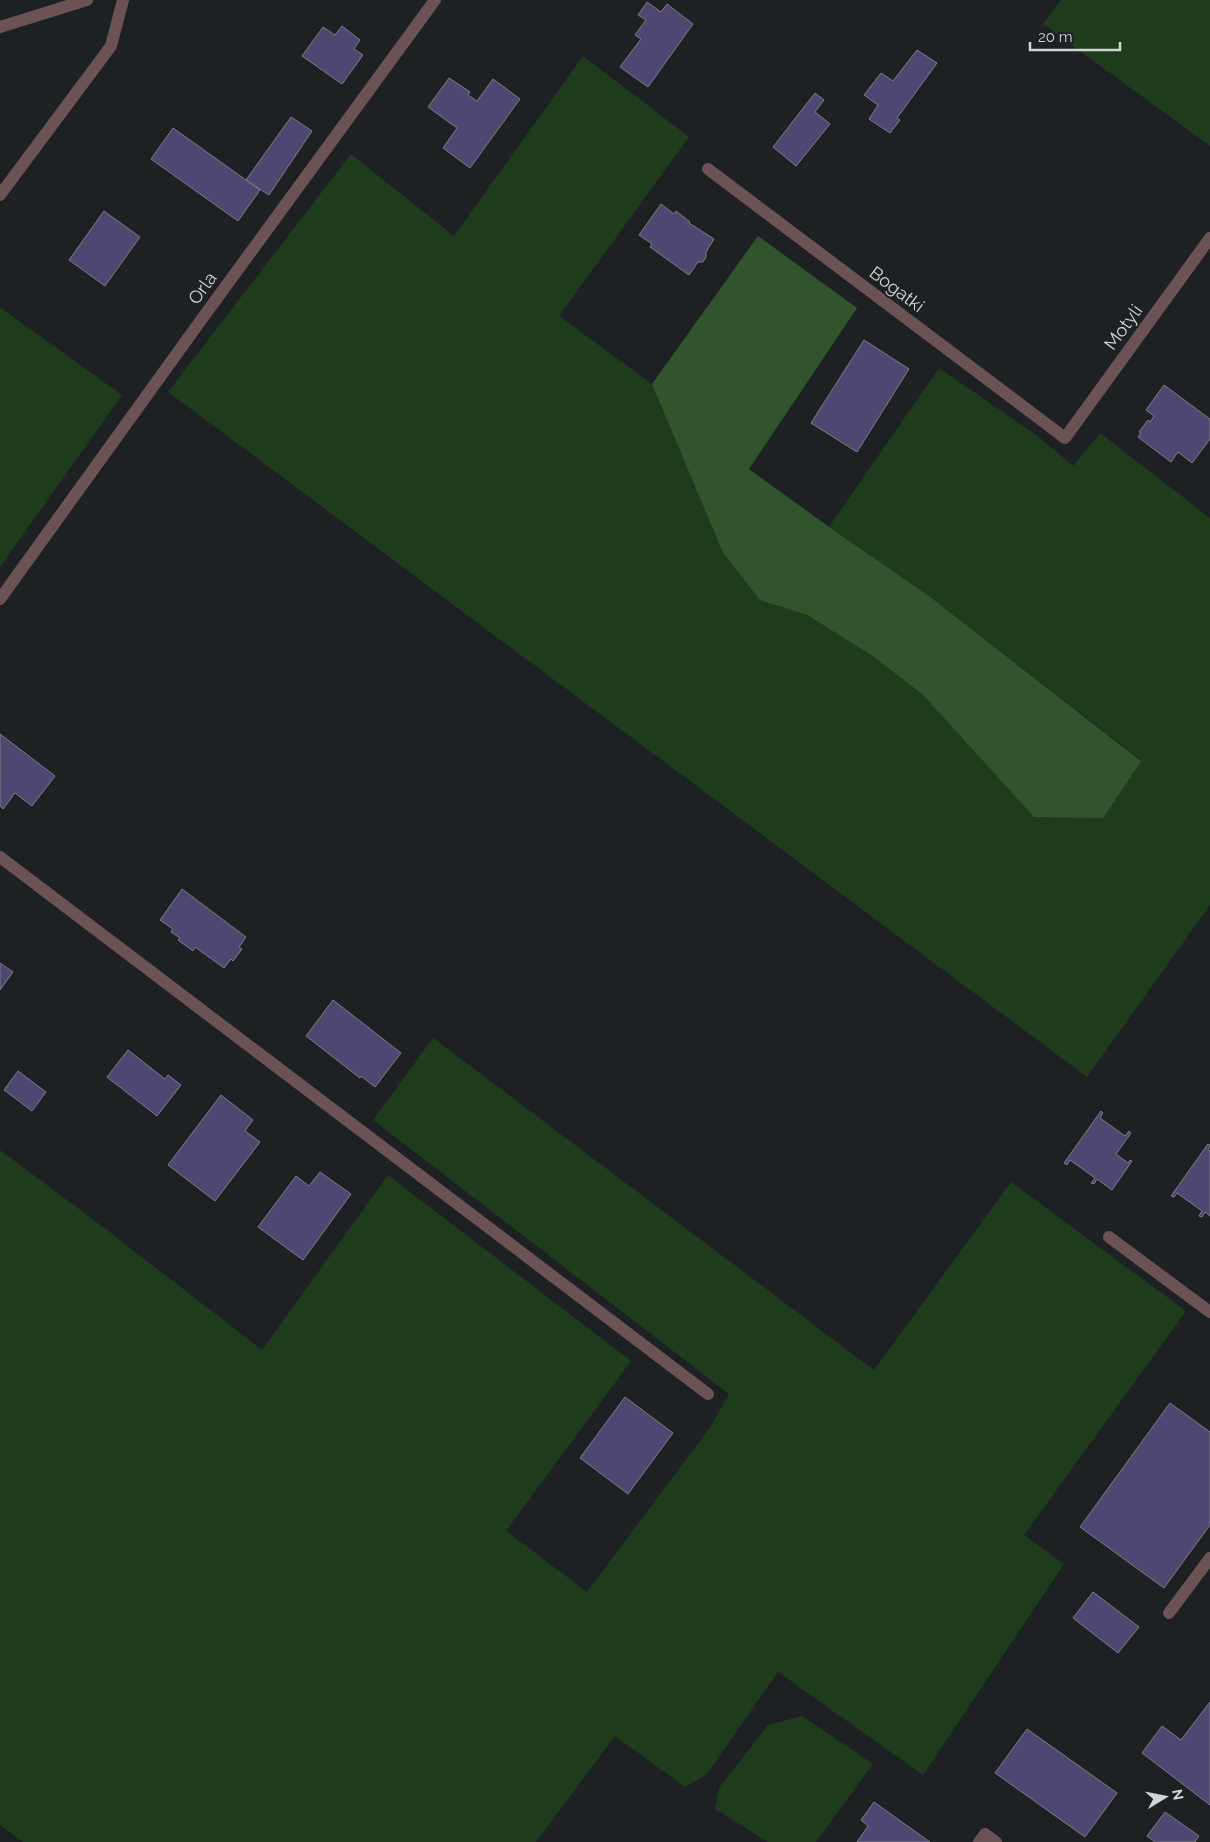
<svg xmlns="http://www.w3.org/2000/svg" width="1210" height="1842" viewBox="0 0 1210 1842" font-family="Raleway,sans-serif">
<rect width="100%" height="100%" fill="#1d2124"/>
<g fill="#1e3c1c">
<path d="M1061,0H1210V146L1043,24Z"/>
<path d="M583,56L689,137L559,316L652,384L723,553L760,600L807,615L871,655L922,694L1034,817L1141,760L929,596L829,527L939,368L1039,437L1073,466L1100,433L1210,518V905L1087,1077L168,392L351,154L454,236Z"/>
<path d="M1,308L122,395L0,567V310Z"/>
<path d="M433,1038L874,1370L1011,1182L1186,1311L1024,1535L1064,1564L923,1775L778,1672L707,1774L685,1787L615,1736L536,1842H23L0,1825V1150L103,1227L262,1350L388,1175L631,1361L506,1531L587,1592L711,1426L729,1394L373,1120Z"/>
<path d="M802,1716L873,1764L816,1842H768L715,1809L719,1788L768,1725Z"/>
</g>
<path fill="#31542d" d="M758,236L857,308L749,469L829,527L929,596L1141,761L1103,818L1034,817L922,694L871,655L807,615L760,600L723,553L652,384Z"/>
<g fill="#504672" stroke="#7d7d82">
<path d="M647,2L661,12L667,4L693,24L648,87L620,67L641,39L635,35L646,20L638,15Z"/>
<path d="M342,26L360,40L354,49L363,55L342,84L302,56L323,27L335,35Z"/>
<path d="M917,50L937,63L897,118L900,120L890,133L869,119L878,105L864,95L881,73L893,81Z"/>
<path d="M449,78L470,92L468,95L477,101L493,79L520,99L470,168L443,148L457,128L428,107Z"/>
<path d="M815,93L824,100L815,112L830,124L796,166L773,147Z"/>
<path d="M291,117L312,131L269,195L246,180Z"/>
<path d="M173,128L260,190L238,221L151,159Z"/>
<path d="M661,204L674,214L676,211L690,222L689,223L714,239L706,252V257L703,262H698L689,275L650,247L652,244L639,235Z"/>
<path d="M104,211L140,237L105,286L69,260Z"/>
<path d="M864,340L909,369L857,452L811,423Z"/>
<path d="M1164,385L1210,419V439L1192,463L1178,452L1171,462L1138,437L1141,433L1139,432L1148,420L1150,422L1154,416L1146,410Z"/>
<path d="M0,734L55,776L32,806L15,793L3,809L0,806Z"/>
<path d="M182,889L246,937L239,947L242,949L233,961L231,959L224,968L195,947L193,951L178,940L180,938L171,932L173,929L160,920Z"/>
<path d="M0,963L13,972L0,990Z"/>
<path d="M333,1000L401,1053L375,1087L361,1076L360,1078L306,1036Z"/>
<path d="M128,1050L165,1079L168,1075L181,1085L157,1116L107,1077Z"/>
<path d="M18,1071L46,1092L32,1111L4,1090Z"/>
<path d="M221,1095L253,1120L245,1131L260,1142L215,1201L168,1165Z"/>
<path d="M1101,1111L1103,1113L1100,1118L1125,1136L1129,1131L1131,1133L1116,1154L1128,1163L1130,1160L1132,1161L1112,1190L1097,1179L1094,1184L1091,1183L1095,1178L1070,1160L1067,1165L1064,1163Z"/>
<path d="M1208,1144L1210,1145L1208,1150L1210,1151V1216L1205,1212L1202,1217L1199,1216L1202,1211L1177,1193L1174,1197L1171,1196Z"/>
<path d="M320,1172L351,1194L303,1260L258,1227L296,1176L309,1186Z"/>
<path d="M625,1397L673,1433L628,1494L580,1458Z"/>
<path d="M1170,1403L1210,1432V1525L1164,1588L1080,1527Z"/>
<path d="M1093,1592L1139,1627L1118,1653L1073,1618Z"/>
<path d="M1210,1702V1805L1142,1753L1162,1726L1181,1740Z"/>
<path d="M1027,1729L1117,1793L1085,1837L995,1773Z"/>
<path d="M874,1802L930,1842H857L868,1826L861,1820Z"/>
<path d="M1165,1812L1199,1836L1195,1842H1155L1147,1836Z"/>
</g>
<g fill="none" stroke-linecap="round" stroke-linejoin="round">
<g stroke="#6b5254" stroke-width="12">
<path d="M0,27L87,0"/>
<path d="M708,169L1065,438L1210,238"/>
<path d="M0,195L111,46L123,0"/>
<path d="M0,599L204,316L435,0"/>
<path d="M0,857L708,1394"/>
<path d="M1109,1237L1210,1312"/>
<path d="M1169,1613L1210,1558"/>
<path d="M979,1842L985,1834L996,1842"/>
</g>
</g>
<g text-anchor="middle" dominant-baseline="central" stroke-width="4" stroke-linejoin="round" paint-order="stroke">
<g font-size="18" fill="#d2d4d6" stroke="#1d2124">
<text transform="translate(202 288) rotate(-54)">Orla</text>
<text transform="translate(897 289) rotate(37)">Bogatki</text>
<text transform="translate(1123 327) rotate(-54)">Motyli</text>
</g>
</g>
<g transform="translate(1165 1797) rotate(80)" stroke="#1d2124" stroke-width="4" paint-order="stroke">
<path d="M0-4L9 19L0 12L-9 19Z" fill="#d2d4d6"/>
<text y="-8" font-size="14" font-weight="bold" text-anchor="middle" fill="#d2d4d6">N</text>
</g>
<path d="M1030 42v8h90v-8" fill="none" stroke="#d2d4d6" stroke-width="2.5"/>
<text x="1038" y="42" font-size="15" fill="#d2d4d6" stroke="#1d2124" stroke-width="4" paint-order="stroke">20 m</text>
</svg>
